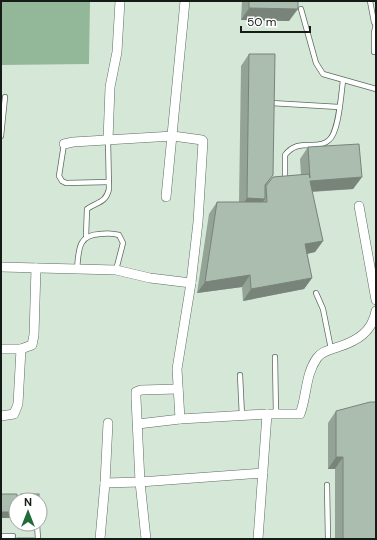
<svg xmlns="http://www.w3.org/2000/svg" width="377" height="540" viewBox="0 0 377 540" font-family="'DM Sans',sans-serif">
<rect width="100%" height="100%" fill="#d5e8d8"/>
<path fill="#92b899" d="M1,1H90L89,64L1,65Z"/>
<g fill="none" stroke-linecap="round" stroke-linejoin="round">
<defs>
<g id="service">
<path d="M370,1L374,22L376,25"/>
<path d="M301,9L316,63L323,74L376,89"/>
<path d="M374,52V33L376,24"/>
<path d="M271,103L339,107"/>
<path d="M1,136L5,97"/>
<path d="M64,144L59,176L62,181L66,183L109,182"/>
<path d="M285,180V155C293,145 300,145 312,145C318,145 325,144 329,140C339,132 341,94 343,81"/>
<path d="M86,236L87,209C97,202 106,203 109,189L108,140"/>
<path d="M77,269C79,251 77,235 100,234C107,233 112,233 119,235L123,243L116,270"/>
<path d="M316,293L323,309L331,349"/>
<path d="M275,357L276,415"/>
<path d="M240,375L242,416"/>
<path d="M327,485L328,539"/>
<path d="M37,524L38,539"/>
<path d="M1,536H13"/>
</g>
<g id="minor">
<path d="M108,140L110,87L117,52L120,1"/>
<path d="M64,144L73,142L173,136L202,140L203,141L198,222L191,283L177,369L180,419"/>
<path d="M166,197L185,1"/>
<path d="M359,206L376,300"/>
<path d="M1,267L116,270L150,278L191,283"/>
<path d="M1,349H21L32,345L34,335L36,268"/>
<path d="M1,416L14,414L18,404L21,349"/>
<path d="M138,424L180,419L267,414H300C307,396 305,375 317,358C322,351 330,350 338,347C357,341 372,332 376,311"/>
<path d="M105,483L140,482L263,473"/>
<path d="M100,539L105,483L108,423"/>
<path d="M146,539L140,482L136,398V392L141,390L178,389"/>
<path d="M258,539L267,414"/>
</g>
</defs>
<use href="#service" stroke="#5c6d5f" stroke-width="6"/>
<use href="#minor" stroke="#5c6d5f" stroke-width="10"/>
<use href="#service" stroke="#fff" stroke-width="4.5"/>
<use href="#minor" stroke="#fff" stroke-width="9"/>
</g>
<g fill="#93a396">
<path d="M242,1H298L289,21L241,20Z"/>
<path d="M249,54L273,175L265,187L273,177L301,175L300,159L308,147L362,177L353,189L312,192L323,241L315,252L307,254L312,278L304,289L243,301L242,287L197,293L209,214L217,202H239L241,66Z"/>
<path d="M336,411L376,539H335V469H328V423Z"/>
<path d="M1,494H17V499L21,494H39V500H16V514L13,518H1Z"/>
</g>
<g fill="#78847a">
<path d="M249,8L298,9L289,21L241,20Z"/>
<path d="M362,177L353,189L302,192L310,181Z"/>
<path d="M247,198L265,199L257,210H239Z"/>
<path d="M323,241L315,252L297,256L305,244Z"/>
<path d="M250,275L242,287L197,293L205,282Z"/>
<path d="M312,278L304,289L243,301L251,289Z"/>
<path d="M336,457H343L335,469H328Z"/>
<path d="M1,512H16V514L13,518H1Z"/>
</g>
<g fill="#abbdae" stroke="#78847a">
<path d="M249,1H298V9L249,8Z"/>
<path d="M249,54H275L273,175L265,185V199L247,198Z"/>
<path d="M359,144L362,177L310,181L323,241L305,244L312,278L251,289L250,275L205,282L217,202H267L266,186L273,177L309,174L310,178L308,147Z"/>
<path d="M370,402H376V539H343V457H336V411Z"/>
<path d="M1,494H17V500H16V512H1Z"/>
<rect x="21" y="494" width="18" height="6"/>
<rect x="17" y="538" width="17" height="1"/>
</g>
<rect width="377" height="540" fill="none" stroke="#151b16" stroke-width="4"/>
<g transform="translate(28 512)"><circle r="19" fill="#ffffff" stroke="#a1a4a2"/>
<path d="M0-3L7 15L0 10L-7 15Z" fill="#216b38"/>
<text y="-6" font-size="11" font-weight="bold" text-anchor="middle" fill="#151b16">N</text>
</g>
<path d="M241 26v6h69v-6" fill="none" stroke="#151b16" stroke-width="2"/>
<text x="247" y="26" font-size="12" fill="#151b16" stroke="#ffffff" stroke-width="3" paint-order="stroke">50 m</text>
</svg>
